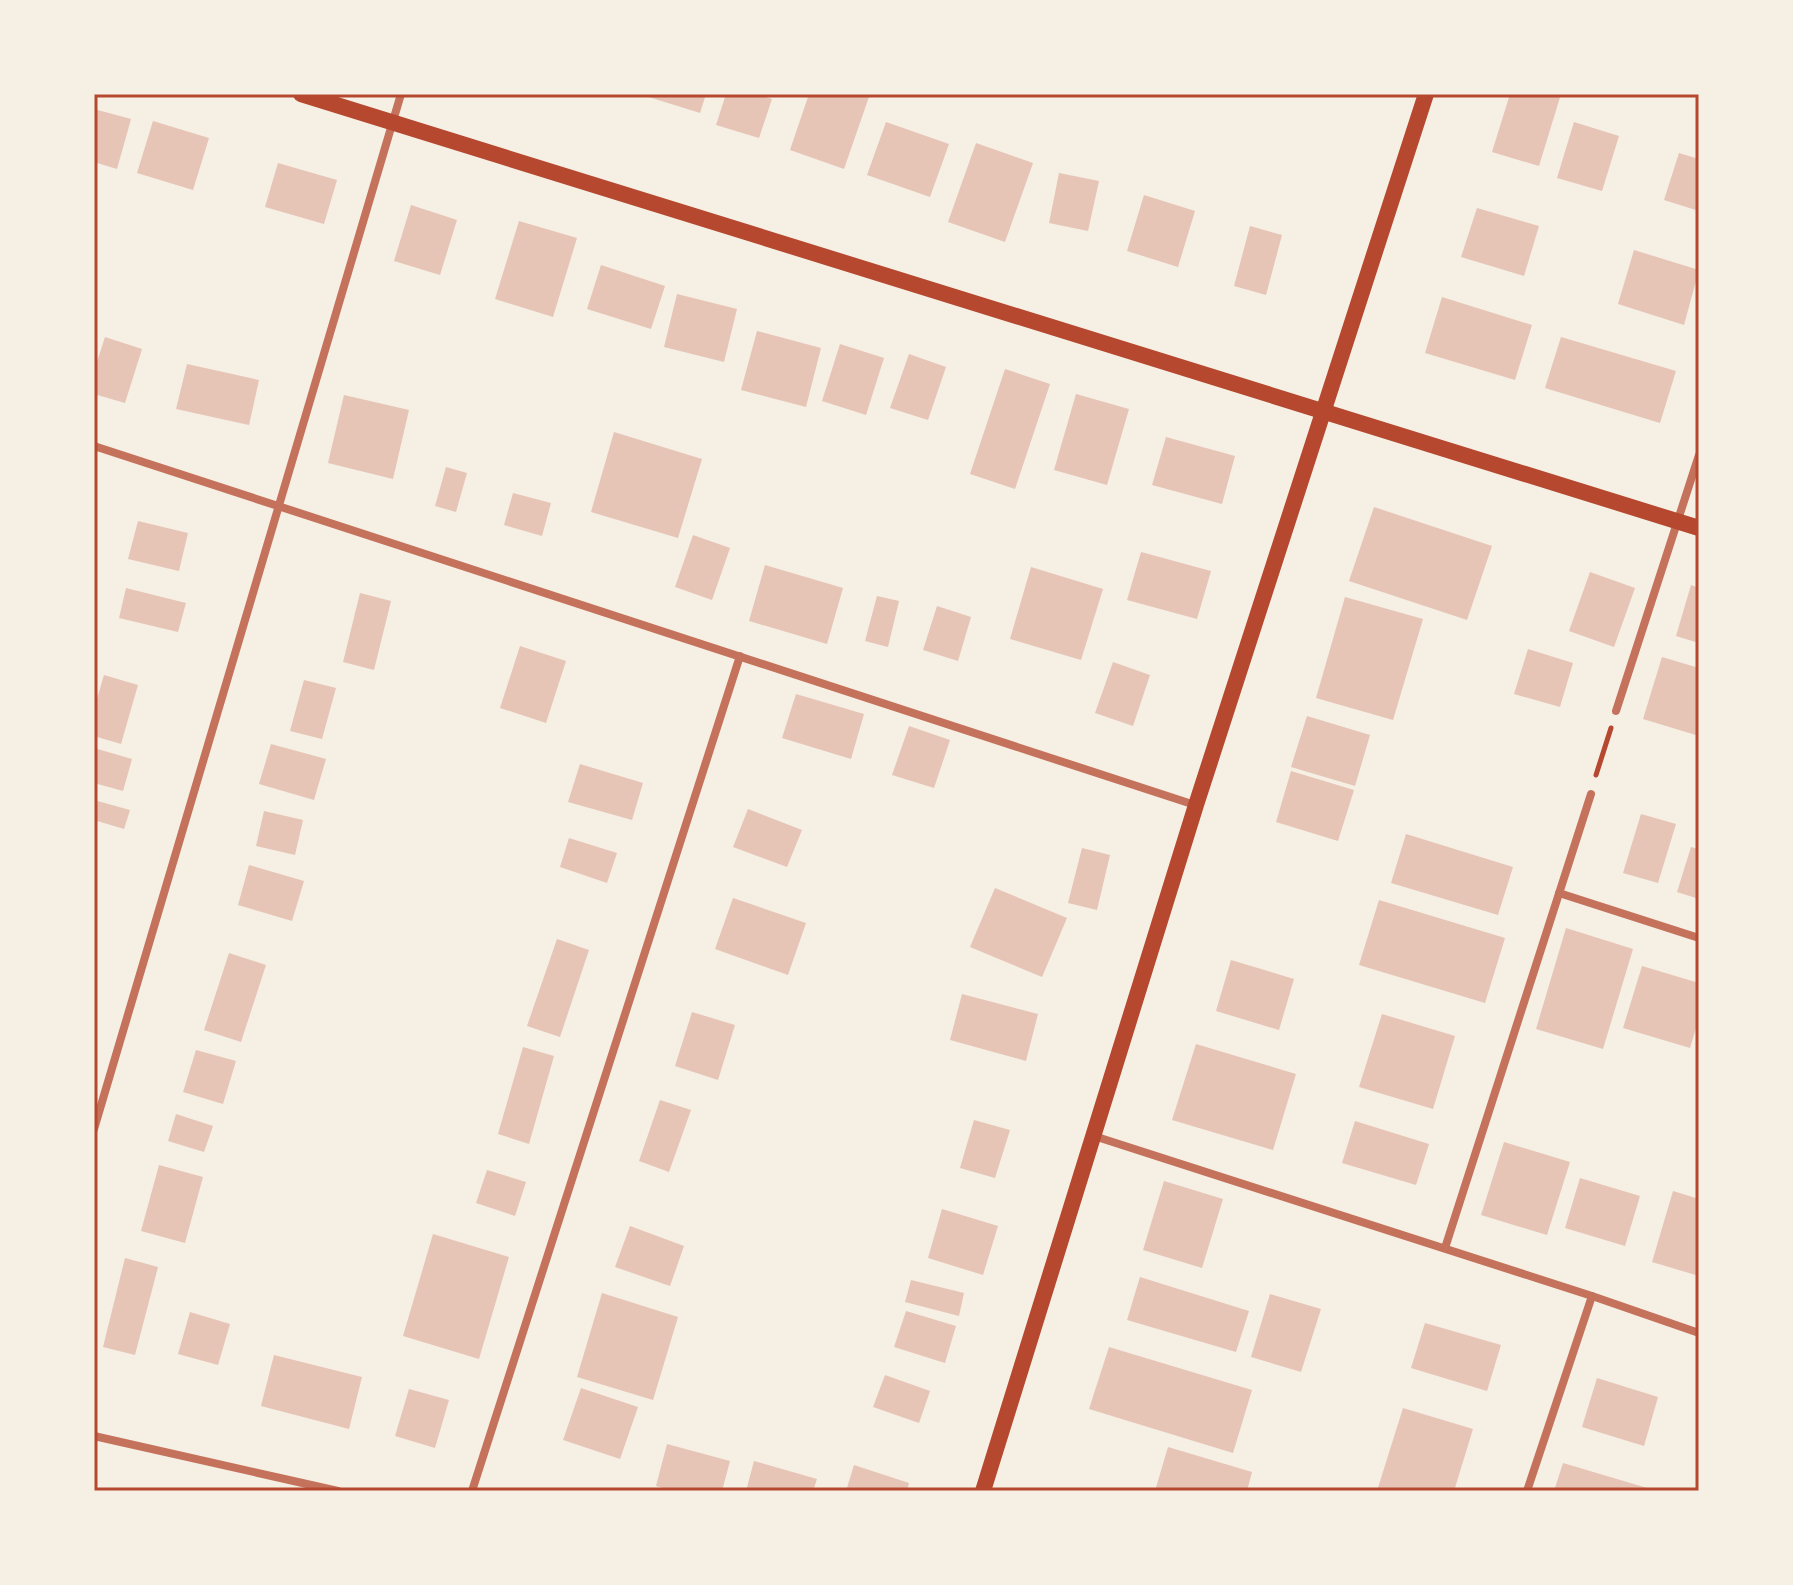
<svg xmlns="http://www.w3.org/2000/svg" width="1793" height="1585" viewBox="0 0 1793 1585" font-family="'Fira Sans',sans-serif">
<rect width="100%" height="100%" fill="#f6efe4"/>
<g fill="#e6c5b7">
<path d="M639,94H706L700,113Z"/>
<path d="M726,94H757L772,99L759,138L716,125Z"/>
<path d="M809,94H870L844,169L790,150Z"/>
<path d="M1510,94H1561L1539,166L1492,152Z"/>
<path d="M94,109L131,119L117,169L94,162Z"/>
<path d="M153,121L209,138L193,190L137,173Z"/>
<path d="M886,122L949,144L930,197L867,175Z"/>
<path d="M1574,122L1619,136L1602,191L1557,178Z"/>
<path d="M976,143L1033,163L1005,242L948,222Z"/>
<path d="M1679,153L1699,159V211L1664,200Z"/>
<path d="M278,163L337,180L324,224L265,207Z"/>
<path d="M1059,173L1099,181L1088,231L1049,223Z"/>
<path d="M1144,195L1195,211L1178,267L1127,251Z"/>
<path d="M411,205L457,220L440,275L394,261Z"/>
<path d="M1477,208L1539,226L1524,276L1461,257Z"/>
<path d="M519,221L577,238L553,317L495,299Z"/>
<path d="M1250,226L1282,235L1266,295L1234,286Z"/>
<path d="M1634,250L1699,270L1684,325L1618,304Z"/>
<path d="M601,265L665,286L651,329L587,309Z"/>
<path d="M677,294L737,309L724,362L664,347Z"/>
<path d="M1442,297L1532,325L1515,380L1425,353Z"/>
<path d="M757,331L821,348L806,407L741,390Z"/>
<path d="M105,337L142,349L125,403L94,394V371Z"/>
<path d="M1561,337L1676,371L1660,423L1545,388Z"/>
<path d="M840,344L884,358L866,415L822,401Z"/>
<path d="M909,354L946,367L928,420L890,408Z"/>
<path d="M187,364L259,380L249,425L176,409Z"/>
<path d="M1005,369L1050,384L1015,489L970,474Z"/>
<path d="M1076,394L1129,409L1107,485L1054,470Z"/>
<path d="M344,395L409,410L393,479L328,463Z"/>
<path d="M614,432L702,459L678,538L591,512Z"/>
<path d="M1166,437L1235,456L1222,504L1152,485Z"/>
<path d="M446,467L467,473L456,512L435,506Z"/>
<path d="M513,493L551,503L542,536L504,525Z"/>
<path d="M1374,507L1492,546L1467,620L1349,581Z"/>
<path d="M138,521L188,533L179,571L128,559Z"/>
<path d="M693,535L730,548L712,600L675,587Z"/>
<path d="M1141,552L1211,571L1197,619L1127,600Z"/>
<path d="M765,565L843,588L827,644L749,621Z"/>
<path d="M1031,567L1103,589L1081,660L1010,639Z"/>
<path d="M1590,572L1635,588L1614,647L1569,631Z"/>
<path d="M1691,585L1699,588V643L1676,636Z"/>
<path d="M126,588L186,603L178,632L119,618Z"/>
<path d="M360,593L391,601L374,670L343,662Z"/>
<path d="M877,596L899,601L888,647L865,641Z"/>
<path d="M1345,597L1423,619L1393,720L1316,698Z"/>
<path d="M937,606L971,617L958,661L923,650Z"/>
<path d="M520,646L566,661L546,723L500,708Z"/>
<path d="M1528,649L1573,663L1560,707L1514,694Z"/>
<path d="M1662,657L1699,668V736L1643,719Z"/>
<path d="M1113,662L1150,675L1133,726L1095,713Z"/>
<path d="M104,675L138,685L121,744L94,736V709Z"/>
<path d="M304,680L336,688L322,739L290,731Z"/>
<path d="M796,694L864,714L851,759L782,738Z"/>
<path d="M1307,716L1370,735L1355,786L1291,767Z"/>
<path d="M909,726L950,740L934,788L892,775Z"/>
<path d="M271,744L326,759L314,800L259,784Z"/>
<path d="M94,748L132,759L123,791L94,783Z"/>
<path d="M580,764L643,783L632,820L568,802Z"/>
<path d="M1291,771L1354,790L1338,841L1276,822Z"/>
<path d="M94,800L130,810L124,829L94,820Z"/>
<path d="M748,809L802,830L787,867L733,847Z"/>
<path d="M264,811L303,820L295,855L256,846Z"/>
<path d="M1641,814L1676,824L1658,883L1623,873Z"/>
<path d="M1406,834L1513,867L1498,915L1391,883Z"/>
<path d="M569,838L617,853L607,883L560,867Z"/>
<path d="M1691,847L1699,849V899L1677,892Z"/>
<path d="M1082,848L1110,855L1097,910L1068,903Z"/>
<path d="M249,865L304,881L292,921L238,905Z"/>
<path d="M995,888L1067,918L1042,977L970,947Z"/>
<path d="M733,898L806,923L788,975L715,949Z"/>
<path d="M1379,900L1505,938L1485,1003L1359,965Z"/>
<path d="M1566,928L1633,949L1603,1049L1536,1029Z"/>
<path d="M557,939L589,950L560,1037L527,1026Z"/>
<path d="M229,953L266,965L241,1042L204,1030Z"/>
<path d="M1231,960L1294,979L1279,1030L1216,1011Z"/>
<path d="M1642,966L1699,983V1018L1690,1048L1623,1028Z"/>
<path d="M962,994L1038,1014L1026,1061L950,1040Z"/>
<path d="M692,1012L735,1025L718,1080L675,1066Z"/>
<path d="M1382,1014L1455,1036L1433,1109L1359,1087Z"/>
<path d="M1196,1044L1296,1074L1273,1150L1172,1120Z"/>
<path d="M523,1047L554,1056L529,1144L498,1134Z"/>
<path d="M196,1050L236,1061L223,1104L183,1092Z"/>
<path d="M660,1100L691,1110L669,1172L639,1161Z"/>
<path d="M176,1114L213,1126L204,1152L168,1141Z"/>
<path d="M974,1120L1010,1130L995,1178L960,1168Z"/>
<path d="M1355,1121L1429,1144L1416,1185L1342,1163Z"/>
<path d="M1504,1142L1570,1162L1547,1235L1481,1215Z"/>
<path d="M159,1165L203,1177L185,1243L141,1231Z"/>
<path d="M487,1170L526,1182L515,1216L476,1203Z"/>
<path d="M1580,1178L1640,1196L1625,1246L1565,1228Z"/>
<path d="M1164,1181L1223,1199L1202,1268L1143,1250Z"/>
<path d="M1673,1191L1699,1199V1276L1652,1262Z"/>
<path d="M942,1209L998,1226L983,1275L928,1258Z"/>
<path d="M630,1226L684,1246L670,1286L615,1267Z"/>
<path d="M433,1234L509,1257L479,1359L403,1336Z"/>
<path d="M125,1258L158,1267L135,1355L103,1347Z"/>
<path d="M1140,1277L1249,1311L1236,1352L1127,1320Z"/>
<path d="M911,1280L964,1293L959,1316L905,1302Z"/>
<path d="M602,1293L678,1317L653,1400L577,1377Z"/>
<path d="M1270,1294L1321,1309L1301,1372L1251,1357Z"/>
<path d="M906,1311L956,1326L945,1363L894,1347Z"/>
<path d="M190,1312L230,1324L218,1365L178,1354Z"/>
<path d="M1425,1323L1501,1345L1487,1391L1411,1368Z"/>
<path d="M1109,1347L1252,1390L1233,1453L1089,1409Z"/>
<path d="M274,1355L362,1377L349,1429L261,1406Z"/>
<path d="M885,1375L930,1391L919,1423L873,1407Z"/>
<path d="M1597,1378L1658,1397L1644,1446L1582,1427Z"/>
<path d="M581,1388L638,1407L620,1459L563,1440Z"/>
<path d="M409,1389L449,1400L435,1448L395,1436Z"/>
<path d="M1403,1408L1473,1429L1454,1491H1377Z"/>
<path d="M667,1444L730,1461L722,1491H674L656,1486Z"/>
<path d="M1168,1447L1252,1472L1247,1491H1155Z"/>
<path d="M754,1461L817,1479L813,1491H746Z"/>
<path d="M1563,1463L1654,1490V1491H1554Z"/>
<path d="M854,1465L909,1483L907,1491H846Z"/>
</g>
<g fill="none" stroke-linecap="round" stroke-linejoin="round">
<path stroke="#b5482f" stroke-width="5" d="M1596,775L1611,728"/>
<g stroke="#c5725c" stroke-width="8">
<path d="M94,446L1195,805"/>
<path d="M1616,711L1699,455"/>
<path d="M1559,893L1699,938"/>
<path d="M94,1129L401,94"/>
<path d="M1094,1136L1592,1296L1699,1333"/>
<path d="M1445,1248L1591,794"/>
<path d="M94,1436L338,1491"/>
<path d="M472,1491L740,656"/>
<path d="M1527,1491L1592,1296"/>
</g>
<g stroke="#b5482f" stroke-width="16">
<path d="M301,94L1699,528"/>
<path d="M983,1491L1196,805L1426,94"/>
</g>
</g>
<rect width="1793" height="1585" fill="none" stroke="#f6efe4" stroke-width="192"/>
<rect x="96" y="96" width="1601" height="1393" fill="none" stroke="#b5482f" stroke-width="3"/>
</svg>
